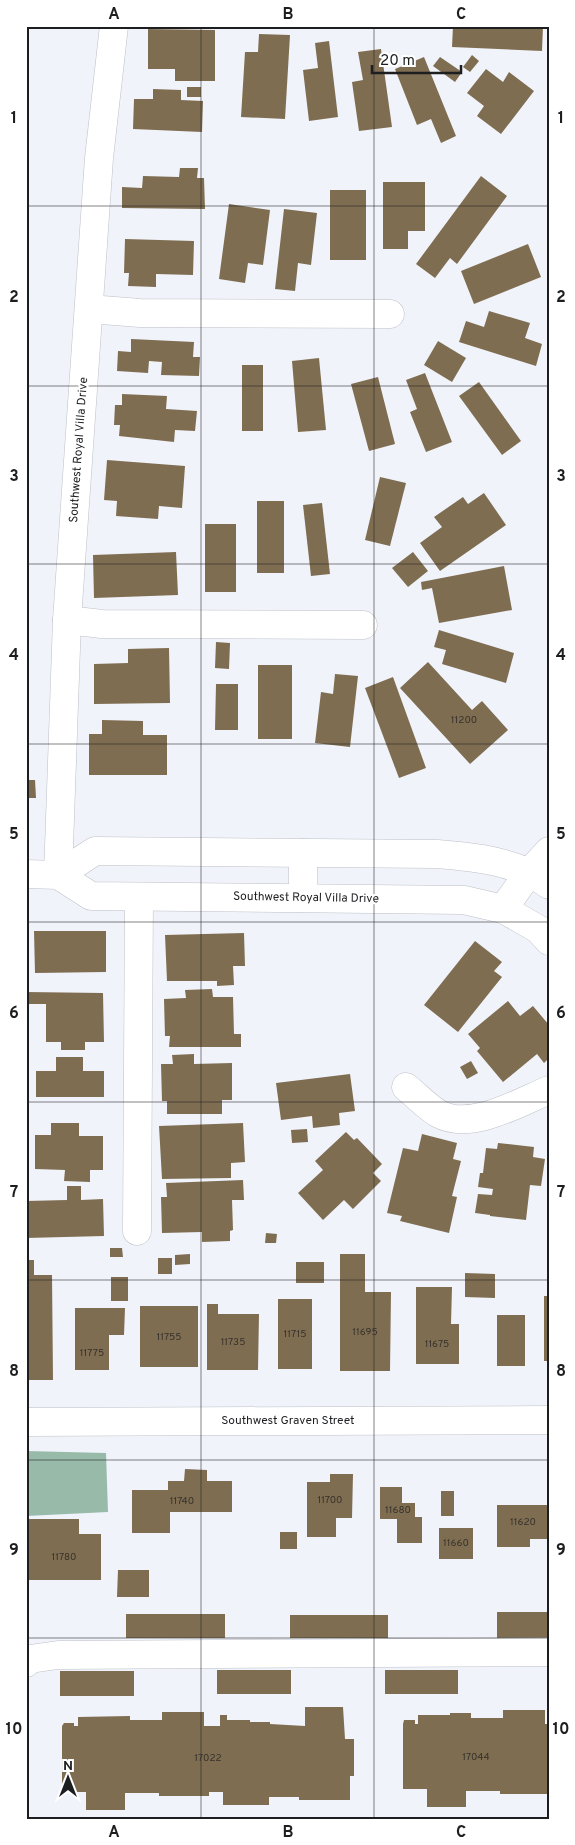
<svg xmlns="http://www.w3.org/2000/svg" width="575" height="1845" viewBox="0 0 575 1845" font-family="Overpass,sans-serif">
<rect width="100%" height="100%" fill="#f0f3fa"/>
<path fill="#98bba9" d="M26,1451L106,1453L108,1512L26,1516Z"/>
<g fill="#7f6d51">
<path d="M453,26H543L542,51L452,47Z"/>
<path d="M148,29L215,30V81H175V69H148Z"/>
<path d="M259,34L290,35L285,119L241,117L245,52H258Z"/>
<path d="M329,41L338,117L309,121L303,70L318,68L315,43Z"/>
<path d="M381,49L392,127L359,131L352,82L363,80L358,52Z"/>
<path d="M472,55L479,61L470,72L463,67Z"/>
<path d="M424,57L456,136L441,143L431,119L417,125L395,69Z"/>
<path d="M440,57L462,72L455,82L433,66Z"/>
<path d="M486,69L503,82L509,72L534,91L501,134L477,116L484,106L467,93Z"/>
<rect x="187" y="87" width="14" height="10"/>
<path d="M153,89L181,90V100L203,101L202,132L133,129L134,99H153Z"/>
<path d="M180,168H198L197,178H204L205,209L122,208V187L142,188L143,176L179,177Z"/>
<path d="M481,176L507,196L457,264L450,258L435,278L416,264Z"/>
<path d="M383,182H425V231H408V249H383Z"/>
<rect x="330" y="190" width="36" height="70"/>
<path d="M229,204L270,210L263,265L248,263L245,283L219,279Z"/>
<path d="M284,209L317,213L311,265L298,263L295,291L275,289Z"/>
<path d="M125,239L194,241L193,275L156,274V287L128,286L129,273H124Z"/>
<path d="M528,244L541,277L474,304L461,271Z"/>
<path d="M489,311L530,323L525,338L542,344L536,366L459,342L466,321L484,327Z"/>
<path d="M131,339L194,342L193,357H200L199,376L161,375L162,362L149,361L148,373L117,371L118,351L131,352Z"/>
<path d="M438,341L466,358L452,382L424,365Z"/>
<path d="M319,358L326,430L298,432L292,361Z"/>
<rect x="242" y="365" width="21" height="66"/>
<path d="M425,373L452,442L426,452L410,412L417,409L406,380Z"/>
<path d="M378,377L395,444L369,451L351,384Z"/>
<path d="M479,382L521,441L502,455L459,396Z"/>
<path d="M122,394L167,396L166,409L197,411L195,431L175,430L174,442L119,436L120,425H114L115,405H122Z"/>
<path d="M107,460L185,466L182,508L159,506L158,519L116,516L117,501L104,500Z"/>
<path d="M380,477L406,483L390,546L365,540Z"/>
<path d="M484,493L506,525L440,571L420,543L442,527L434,517L463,497L468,504Z"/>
<rect x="257" y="501" width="27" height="72"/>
<path d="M322,503L330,574L311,576L303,505Z"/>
<rect x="205" y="524" width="31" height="68"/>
<path d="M176,552L178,595L94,598L93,555Z"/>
<path d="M413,552L428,571L408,587L392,568Z"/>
<path d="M504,566L512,610L439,623L432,588L422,590L421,582Z"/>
<path d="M439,630L514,653L506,683L442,664L446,650L434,647Z"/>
<path d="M216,642L230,643L229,669L215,668Z"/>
<path d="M169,648L170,703L94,704V664L128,663V649Z"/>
<path d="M428,662L472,710L482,701L508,730L470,764L400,688Z"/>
<rect x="258" y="665" width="34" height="74"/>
<path d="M335,674L358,676L350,747L315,743L321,692L333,694Z"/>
<path d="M393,677L426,768L399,778L365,688Z"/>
<path d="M216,684H238V730H215Z"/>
<path d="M102,720L143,721V735H167V775H89V734H102Z"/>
<path d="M26,780H35L36,798H26Z"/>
<path d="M34,931H106V972L35,973Z"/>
<path d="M244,933L245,966H233L234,985L217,986V981H167L165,935Z"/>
<path d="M475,941L502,962L494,971L502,977L458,1032L424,1005Z"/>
<path d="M212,989L213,997H233L234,1034H241V1047H169L170,1036H165L164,999L186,998L185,990Z"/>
<path d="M26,992L103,993L104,1042H85V1050H61V1042H46V1004H26Z"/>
<path d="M508,1001L520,1016L533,1006L549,1025V1045L547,1046L549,1058L544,1063L537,1054L503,1082L477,1051L480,1048L468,1034Z"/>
<path d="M194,1054V1064L232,1063V1100H222V1114H167V1101H162L161,1064H173L172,1055Z"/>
<path d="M56,1057H83V1071H104V1097H36V1071H56Z"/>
<path d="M471,1061L478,1073L467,1079L460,1067Z"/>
<path d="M350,1074L355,1111L339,1113L340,1125L313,1128L312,1116L281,1120L276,1083Z"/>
<path d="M51,1123H79V1136H103V1170H90V1182L64,1181L65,1170L35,1169V1135H51Z"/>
<path d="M243,1123L245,1162L231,1163V1178L162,1179L159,1126Z"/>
<path d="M307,1129L308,1142L292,1143L291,1130Z"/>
<path d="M346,1132L354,1140L357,1138L382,1164L373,1173L381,1181L353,1209L344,1200L323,1220L298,1193L323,1170L315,1161Z"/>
<path d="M422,1134L457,1143L453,1159L461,1161L452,1196L457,1197L449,1233L400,1221L402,1216L387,1213L403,1148L418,1151Z"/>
<path d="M498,1143L534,1147L533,1157L545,1159L541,1186L530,1185L526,1220L490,1216V1215L475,1213L478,1194L492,1195L493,1189L478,1187L480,1173H483L486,1148L497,1149Z"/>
<path d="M243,1180L244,1200H232L233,1230L230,1231V1241L202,1242V1232L162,1233L161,1197H167L166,1183Z"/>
<path d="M67,1186H81V1200L103,1199L104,1236L26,1238V1201L67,1200Z"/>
<path d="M266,1233L277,1234L276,1243H265Z"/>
<path d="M110,1248H122L123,1257H110Z"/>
<path d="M190,1254V1264L175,1265V1255Z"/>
<path d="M340,1254H365V1292H391L390,1371H340Z"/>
<rect x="158" y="1258" width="14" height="16"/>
<path d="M26,1260H34V1275H52L53,1380H26Z"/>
<rect x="296" y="1262" width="28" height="21"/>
<path d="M465,1273L495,1274V1298L465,1297Z"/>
<rect x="111" y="1277" width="17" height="24"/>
<path d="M416,1287H452L451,1324H459V1364H416Z"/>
<rect x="544" y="1296" width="5" height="65"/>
<rect x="278" y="1299" width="34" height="70"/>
<path d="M207,1304H218V1314H259L258,1370H207Z"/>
<rect x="140" y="1306" width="58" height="61"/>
<path d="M75,1308H125L124,1335H109V1370H75Z"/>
<rect x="497" y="1315" width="28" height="51"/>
<path d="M185,1469L207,1470V1481H232V1512H170V1533H132V1490H168V1481H184Z"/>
<path d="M330,1474H353L352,1518H336V1537H307V1482H330Z"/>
<path d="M380,1487H402V1503H415V1517H422V1543H397V1519H380Z"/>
<rect x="441" y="1491" width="13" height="25"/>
<path d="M497,1505H549V1539H530V1547H497Z"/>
<path d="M26,1519H79V1534H101V1580H26Z"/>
<rect x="439" y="1528" width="34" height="31"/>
<rect x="280" y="1532" width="17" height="17"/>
<path d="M118,1570H149V1597H117Z"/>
<rect x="497" y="1612" width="52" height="26"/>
<rect x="126" y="1614" width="99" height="24"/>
<rect x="290" y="1615" width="98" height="23"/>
<rect x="217" y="1670" width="74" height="24"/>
<rect x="385" y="1670" width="73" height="24"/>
<rect x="60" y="1671" width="74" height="25"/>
<path d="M305,1707H343L345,1739H354V1776H350V1800H299V1797H269V1805H223V1792H209V1796H159V1793H125V1810H86V1792H62V1726L64,1723H74V1726H78V1717L130,1716V1720H162V1712H204V1726H220V1715H227V1720H250V1722H270V1724L305,1726Z"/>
<path d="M503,1710H545V1724H549V1794H500V1791H466V1807H427V1789H403V1724L404,1720H415V1724H418V1715H450V1713H471V1718H503Z"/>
</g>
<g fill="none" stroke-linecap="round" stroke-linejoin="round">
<defs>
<g id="minor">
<path d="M89,309L140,313L390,314"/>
<path d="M67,620L102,624L363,625"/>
<path d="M303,853V898"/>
<path d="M26,874L58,875L91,896L464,900L503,909L538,929L549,941"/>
<path d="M58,875L67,620L99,158L114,26"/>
<path d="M58,875L95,851L437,854C475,857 517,861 549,885"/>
<path d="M503,909L528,874L549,851"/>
<path d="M406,1087C416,1095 427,1107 439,1114C471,1131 518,1103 549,1090"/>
<path d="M137,1231L139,897"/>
<path d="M26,1422L549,1420"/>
<path d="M26,1663L30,1659L58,1655L549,1652"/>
</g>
</defs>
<use href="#minor" stroke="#bdc0c7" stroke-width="29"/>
<use href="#minor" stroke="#fff" stroke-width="28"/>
</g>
<path fill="none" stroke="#1d1e20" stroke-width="1" stroke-opacity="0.55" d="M201,26V1819M374,26V1819M26,206H549M26,386H549M26,564H549M26,744H549M26,922H549M26,1102H549M26,1280H549M26,1460H549M26,1638H549"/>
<g text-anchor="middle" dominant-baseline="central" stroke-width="4.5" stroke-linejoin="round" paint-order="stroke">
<g font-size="10" fill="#36322c">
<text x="464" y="720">11200</text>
<text x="365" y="1332">11695</text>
<text x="295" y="1334">11715</text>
<text x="169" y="1337">11755</text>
<text x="233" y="1342">11735</text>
<text x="437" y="1344">11675</text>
<text x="92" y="1353">11775</text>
<text x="330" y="1500">11700</text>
<text x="182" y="1501">11740</text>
<text x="398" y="1510">11680</text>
<text x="523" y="1522">11620</text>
<text x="456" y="1543">11660</text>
<text x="64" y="1557">11780</text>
<text x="476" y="1757">17044</text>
<text x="208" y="1758">17022</text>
</g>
<g font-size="12" fill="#1d1e20" stroke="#fff">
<text transform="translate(79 450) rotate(-86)">Southwest Royal Villa Drive</text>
<text transform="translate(306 898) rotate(1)">Southwest Royal Villa Drive</text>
<text x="288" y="1421">Southwest Graven Street</text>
</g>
</g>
<rect width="575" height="1845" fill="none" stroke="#ffffff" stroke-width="55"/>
<g transform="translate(68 1778)" stroke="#ffffff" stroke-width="4" paint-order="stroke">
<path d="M0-4L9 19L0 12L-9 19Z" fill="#1d1e20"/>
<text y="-8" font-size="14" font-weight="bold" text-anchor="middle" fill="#1d1e20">N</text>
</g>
<path d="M372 65v8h89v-8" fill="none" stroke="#1d1e20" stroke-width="2.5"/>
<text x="380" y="65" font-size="15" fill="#1d1e20" stroke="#ffffff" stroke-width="4" paint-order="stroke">20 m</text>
<rect x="28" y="28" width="520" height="1790" fill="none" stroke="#1d1e20" stroke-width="2"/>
<g font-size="16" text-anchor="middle" font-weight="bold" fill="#1d1e20">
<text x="114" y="19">A</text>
<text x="288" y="19">B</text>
<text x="461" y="19">C</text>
<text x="14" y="123">1</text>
<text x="561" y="123">1</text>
<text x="14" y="302">2</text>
<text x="561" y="302">2</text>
<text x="14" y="481">3</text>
<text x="561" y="481">3</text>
<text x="14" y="660">4</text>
<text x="561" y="660">4</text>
<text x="14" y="839">5</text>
<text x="561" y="839">5</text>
<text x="14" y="1018">6</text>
<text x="561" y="1018">6</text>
<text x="14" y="1197">7</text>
<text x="561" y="1197">7</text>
<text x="14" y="1376">8</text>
<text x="561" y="1376">8</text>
<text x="14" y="1555">9</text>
<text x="561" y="1555">9</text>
<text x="14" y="1734">10</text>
<text x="561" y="1734">10</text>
<text x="114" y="1837">A</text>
<text x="288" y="1837">B</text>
<text x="461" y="1837">C</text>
</g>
</svg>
